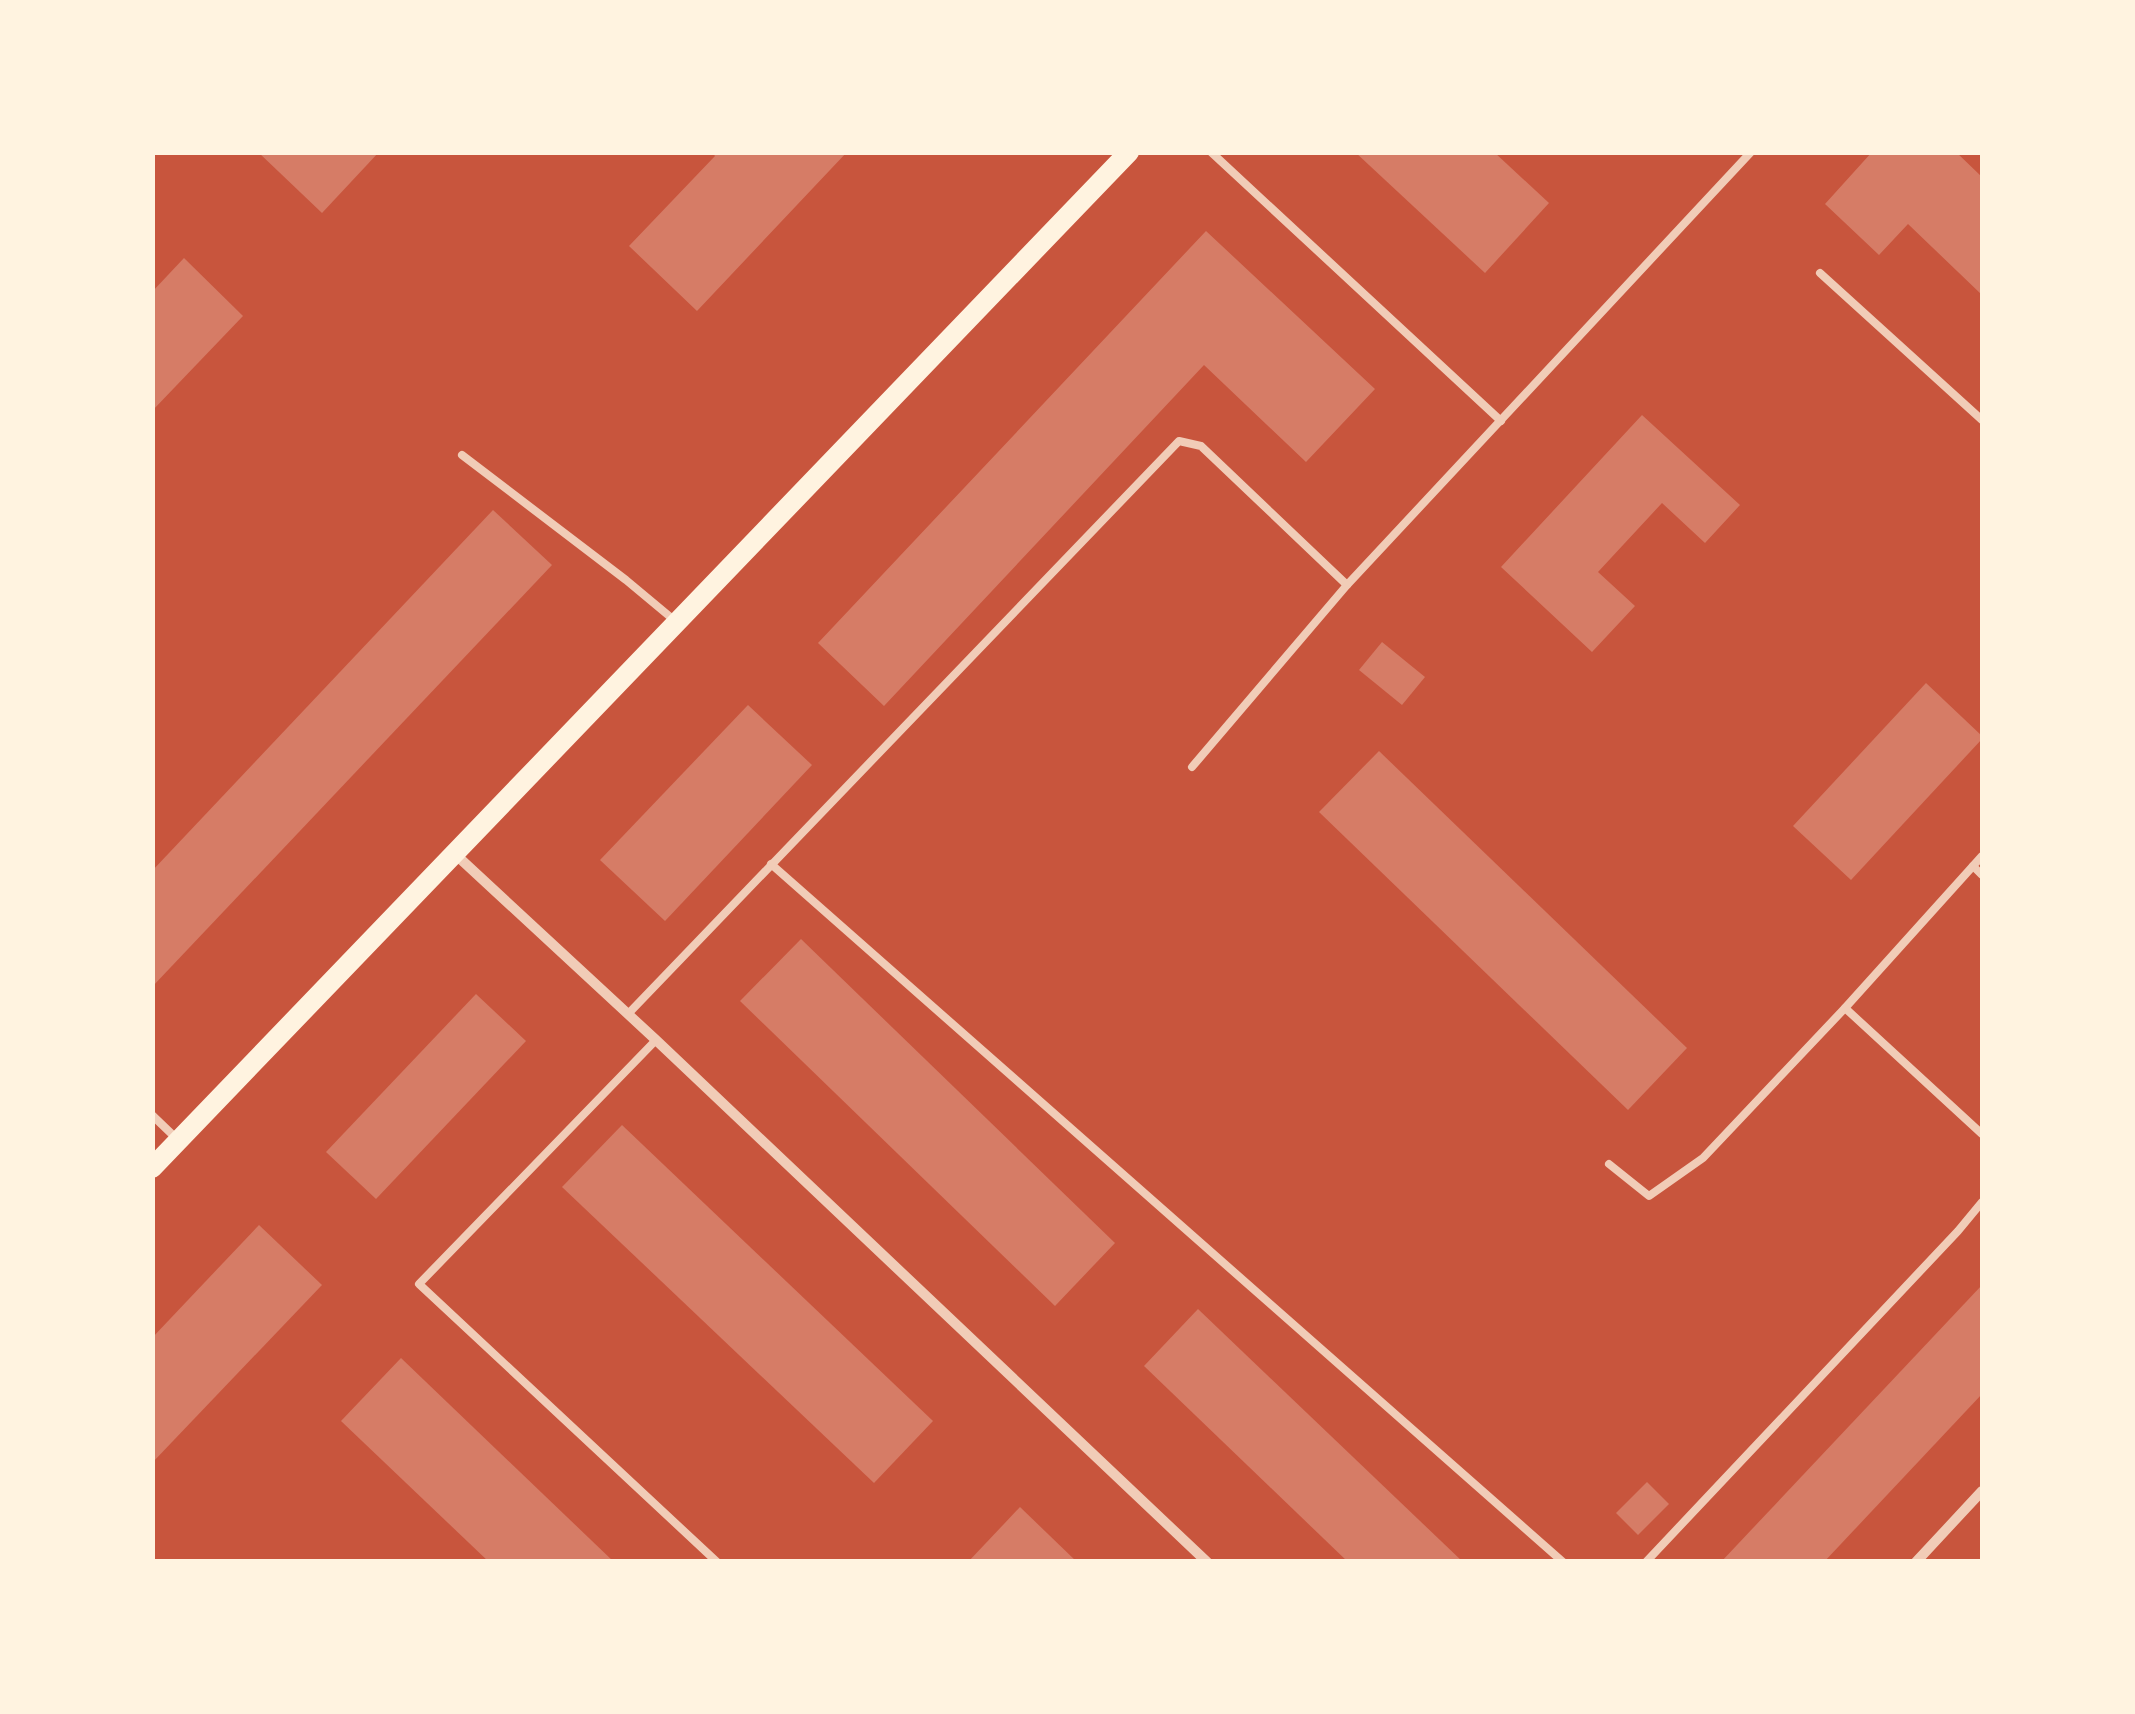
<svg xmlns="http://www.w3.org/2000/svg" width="2135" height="1714" viewBox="0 0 2135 1714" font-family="'DM Sans',sans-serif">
<rect width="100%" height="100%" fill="#c8553d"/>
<g fill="#d67c66">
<path d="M258,152H379L322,213Z"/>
<path d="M712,152H847L697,311L629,246L715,156Z"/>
<path d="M1355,152H1494L1549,203L1485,273Z"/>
<path d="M1872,152H1956L1982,177V295L1908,224L1879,255L1825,204Z"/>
<path d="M1206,231L1375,389L1306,462L1204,365L884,706L818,643Z"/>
<path d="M184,258L243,316L152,411V292Z"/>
<path d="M1642,415L1740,505L1705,543L1662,503L1598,572L1635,606L1592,652L1501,567Z"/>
<path d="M493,510L552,565L152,987V871Z"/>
<path d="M1382,642L1425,677L1402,705L1359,670Z"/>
<path d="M1926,683L1982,736V739L1851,880L1793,826Z"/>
<path d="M748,705L812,765L665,921L600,860Z"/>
<path d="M1379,751L1687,1048L1628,1110L1319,812Z"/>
<path d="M801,939L1115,1243L1055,1306L740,1001Z"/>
<path d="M476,994L526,1041L376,1199L326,1152Z"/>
<path d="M622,1125L933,1421L874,1483L562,1187Z"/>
<path d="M259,1225L322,1285L152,1463V1338Z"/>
<path d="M1982,1285V1394L1824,1562H1721Z"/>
<path d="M1198,1309L1463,1562H1348L1144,1366Z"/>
<path d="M401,1358L614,1562H489L341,1421Z"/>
<path d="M1647,1482L1669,1504L1638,1535L1616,1513Z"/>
<path d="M1020,1507L1077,1562H968Z"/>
</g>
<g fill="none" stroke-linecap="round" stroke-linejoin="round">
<g stroke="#f1ccb7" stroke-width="8">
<path d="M1211,152L1501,421"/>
<path d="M1820,273L1982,420"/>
<path d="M462,455L626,580L674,620"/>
<path d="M1192,767L1347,585L1751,152"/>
<path d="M1982,856L1973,866L1982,875"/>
<path d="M771,864L1563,1562"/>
<path d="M1845,1008L1982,1134"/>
<path d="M628,1014L1179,441L1201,446L1347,585"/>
<path d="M656,1040L419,1284L717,1562"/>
<path d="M152,1115L178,1140"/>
<path d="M1609,1164L1649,1196L1703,1158L1845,1008L1973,866"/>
<path d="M1646,1562L1958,1231L1982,1202"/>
</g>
<g stroke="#f1ccb7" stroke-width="10">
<path d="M454,853L656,1040L1207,1562"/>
<path d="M1916,1562L1982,1491"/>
</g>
<path stroke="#fff3e0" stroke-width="20" d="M152,1168L1129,152"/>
</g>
<rect width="2135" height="1714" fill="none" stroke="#fff3e0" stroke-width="310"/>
</svg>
